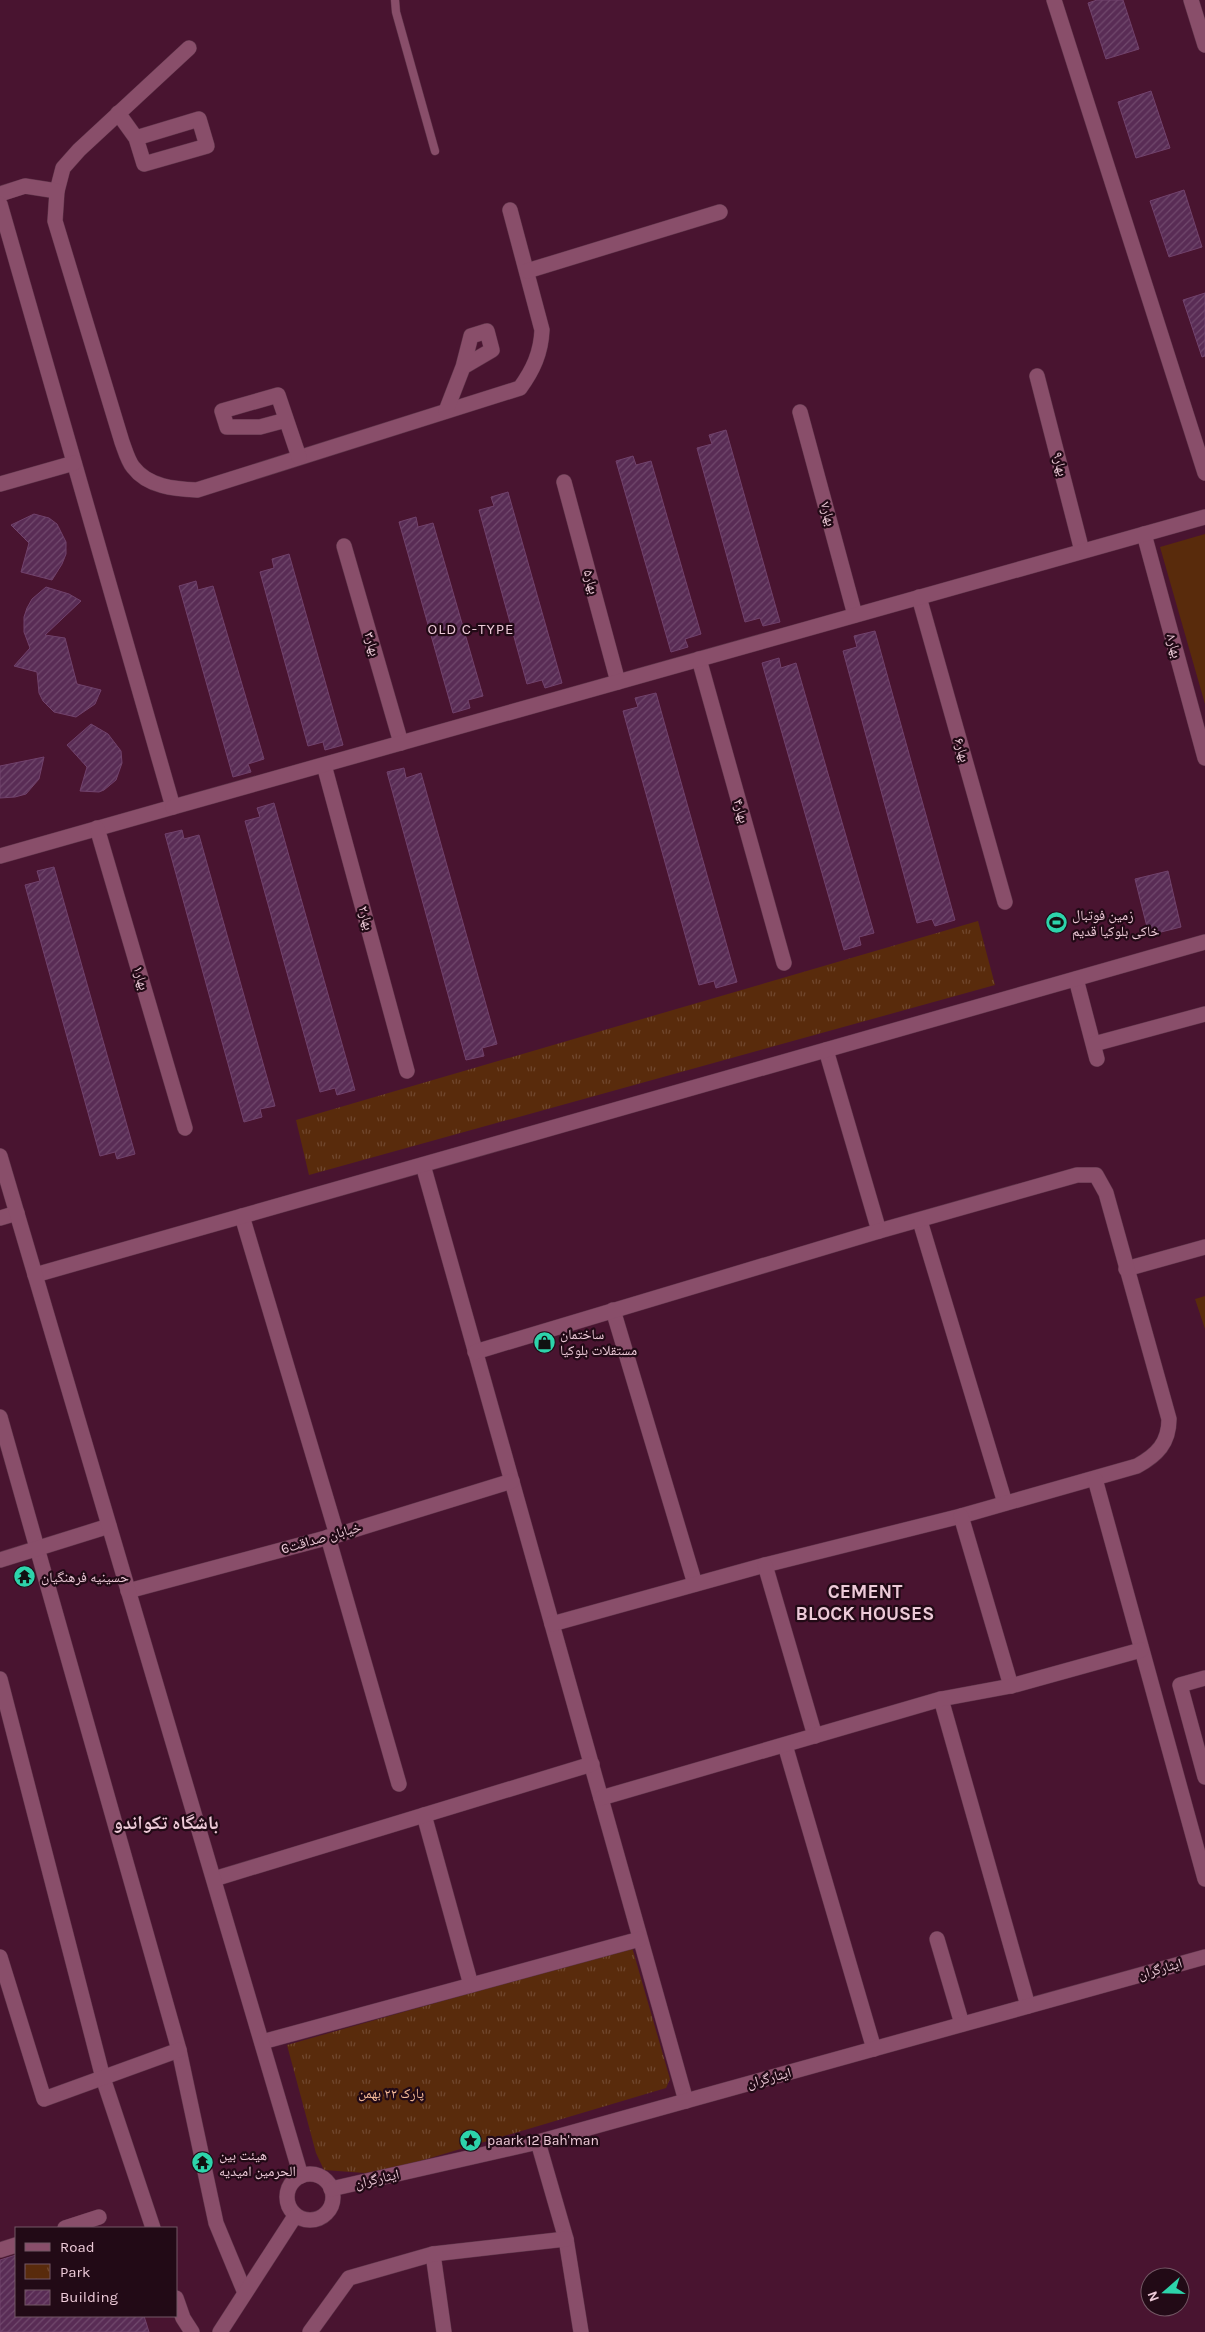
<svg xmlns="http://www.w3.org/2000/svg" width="1205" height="2332" viewBox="0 0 1205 2332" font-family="Karla,'Noto Naskh Arabic',sans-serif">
<defs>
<pattern id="park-tufts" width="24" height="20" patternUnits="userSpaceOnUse" patternTransform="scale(1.25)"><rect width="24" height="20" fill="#592b0c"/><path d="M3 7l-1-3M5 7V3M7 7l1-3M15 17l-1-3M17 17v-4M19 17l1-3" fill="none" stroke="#71482f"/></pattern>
<pattern id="building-hatch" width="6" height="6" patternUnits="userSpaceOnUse" patternTransform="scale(1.25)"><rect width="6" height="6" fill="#592c55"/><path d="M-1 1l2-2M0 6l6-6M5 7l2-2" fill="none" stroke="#71496d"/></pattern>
</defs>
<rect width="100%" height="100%" fill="#491430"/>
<g fill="url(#park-tufts)">
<path d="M978,921L995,985L309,1175L296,1120Z"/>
<path d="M632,1947L670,2079L666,2088L390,2170L365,2173L324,2170L316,2153L287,2045Z"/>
</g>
<g fill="#592b0c">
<path d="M1205,534V704L1160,547Z"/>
<path d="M1205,1296V1329L1195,1299Z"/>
</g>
<g fill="url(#building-hatch)" stroke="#71426c">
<path d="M1097,0H1123L1139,49L1106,59L1088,3Z"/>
<path d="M1151,91L1170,148L1136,158L1118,102Z"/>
<path d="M1184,190L1202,247L1169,257L1150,201Z"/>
<path d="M1205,293V356L1202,357L1183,300Z"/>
<path d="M726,430L780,622L763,626L760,618L745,622L697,448L712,444L709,435Z"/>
<path d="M633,456L636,465L651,461L701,634L685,639L688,647L671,652L616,461Z"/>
<path d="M508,492L562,683L545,688L542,680L527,684L479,510L494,506L491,497Z"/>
<path d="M34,514L49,518L57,524L66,542V554L62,564L52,580L21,572L29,543L11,525Z"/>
<path d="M416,517L418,527L433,523L483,696L468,700L470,708L453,713L399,522Z"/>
<path d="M289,554L343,745L325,750L323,742L308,746L260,572L274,568L272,559Z"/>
<path d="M196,581L198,590L213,586L264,759L248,764L251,772L233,777L179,586Z"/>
<path d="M46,587L69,594L81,601L45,635L65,638L77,684L101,690L95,704L76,717L54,712L43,701L39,693L37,672L14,666L30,648L24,632V617L27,608L32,599Z"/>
<path d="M875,631L955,920L935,926L932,919L917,923L843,651L857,647L854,636Z"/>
<path d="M779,658L781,668L796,663L874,933L859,937L861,945L844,950L762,663Z"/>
<path d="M656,693L737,982L716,988L714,981L699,985L623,711L638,707L635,698Z"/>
<path d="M91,724L108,734L121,751L122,763L116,780L104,790L99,792L80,791L87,767L67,745Z"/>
<path d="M44,757L39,779L26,794L15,797L0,798V766Z"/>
<path d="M404,768L406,778L421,773L497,1044L482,1048L484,1056L466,1060L387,772Z"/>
<path d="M274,803L355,1090L337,1095L335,1088L320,1092L245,821L260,817L257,808Z"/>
<path d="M182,830L184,839L199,835L275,1106L260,1109L262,1117L244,1122L165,834Z"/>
<path d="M54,867L135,1154L117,1159L115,1152L100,1156L25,885L40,881L37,871Z"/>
<path d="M1168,871L1181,927L1149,935L1135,879Z"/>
<path d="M16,2255V2316H144L149,2332H0V2260Z"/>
</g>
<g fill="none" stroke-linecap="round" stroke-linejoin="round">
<defs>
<path id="lane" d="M395,0L396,12L435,151"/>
<g id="street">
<path d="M1054,0L1205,473"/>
<path d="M1191,0L1205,45"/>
<path d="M118,113L136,138L144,164L207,146L199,119L136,138"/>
<path d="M57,191L63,168L79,150L189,48"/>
<path d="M0,194L25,186L57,191L55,221L122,442C125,450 128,461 133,467C148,487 175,489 197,490L520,388C533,370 541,353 542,330L510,210"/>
<path d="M0,204L173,807L0,856"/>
<path d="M527,271L720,212"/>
<path d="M1037,376L1082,551"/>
<path d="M446,411L463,367L492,350L487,331L471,336L463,367"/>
<path d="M800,412L855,615"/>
<path d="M286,420L260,427H227L222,411L278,395L299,457"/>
<path d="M564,482L618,682"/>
<path d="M0,484L74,463"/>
<path d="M1144,534L1205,758"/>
<path d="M344,546L401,743"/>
<path d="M919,597L1005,902"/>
<path d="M699,659L784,963"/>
<path d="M324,765L407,1071"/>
<path d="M173,807L1205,517"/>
<path d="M97,828L185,1128"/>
<path d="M1076,979L1097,1059"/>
<path d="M1094,1044L1205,1014"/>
<path d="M826,1050L879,1231"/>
<path d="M423,1165L686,2101"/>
<path d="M242,1216L337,1535"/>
<path d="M0,1218L17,1213"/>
<path d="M920,1221L1005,1503"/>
<path d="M1126,1269L1205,1247"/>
<path d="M35,1275L1205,942"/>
<path d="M613,1310L695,1584"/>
<path d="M475,1352L879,1231L1077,1175H1096L1106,1193L1169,1419C1169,1443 1157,1455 1137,1466L961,1516L765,1565L552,1624"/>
<path d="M0,1417L179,2050L216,2223L245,2293"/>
<path d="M1095,1479L1205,1879"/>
<path d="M961,1516L1011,1686"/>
<path d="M328,1537L399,1784"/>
<path d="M0,1560L109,1526"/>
<path d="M765,1565L815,1736"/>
<path d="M128,1591L337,1535L512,1481"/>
<path d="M1205,1678L1180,1685L1205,1777"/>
<path d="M0,1679L103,2078L153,2228"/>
<path d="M941,1699L1028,2006"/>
<path d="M785,1745L874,2049"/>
<path d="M601,1798L941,1699L1011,1686L1141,1650"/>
<path d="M424,1815L471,1985"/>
<path d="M214,1879L592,1764"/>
<path d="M937,1939L962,2024"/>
<path d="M0,1957L44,2099L179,2050"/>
<path d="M262,2042L640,1939"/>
<path d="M538,2142L566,2239L581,2332"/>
<path d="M65,2228L99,2217"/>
<path d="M0,2250L16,2245"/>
<path d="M433,2254L444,2332"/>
<path d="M176,2298L183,2318L192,2332"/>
<path d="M310,2332L349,2278L433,2254L566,2239"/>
</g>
<g id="secondary">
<path d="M0,1156L301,2176"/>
<circle cx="310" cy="2197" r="23"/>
<path d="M331,2189L538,2142L1205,1957"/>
<path d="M220,2332L295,2216"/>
</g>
</defs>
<use href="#lane" stroke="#5f354a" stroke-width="9"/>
<use href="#street" stroke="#5f354a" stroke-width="16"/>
<use href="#secondary" stroke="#5f354a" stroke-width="16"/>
<use href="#lane" stroke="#894e6a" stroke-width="8"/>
<use href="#street" stroke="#894e6a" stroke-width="15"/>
<use href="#secondary" stroke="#894e6a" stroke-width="15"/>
</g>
<defs>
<symbol id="stadium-disc" viewBox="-11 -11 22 22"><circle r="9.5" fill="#2dd4ab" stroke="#220a16"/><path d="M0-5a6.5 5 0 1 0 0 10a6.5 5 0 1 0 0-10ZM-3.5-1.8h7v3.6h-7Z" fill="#111"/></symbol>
<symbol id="shop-disc" viewBox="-11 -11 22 22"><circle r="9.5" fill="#2dd4ab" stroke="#220a16"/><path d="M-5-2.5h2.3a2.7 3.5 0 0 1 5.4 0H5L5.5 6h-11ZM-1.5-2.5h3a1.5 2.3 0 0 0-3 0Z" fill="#111"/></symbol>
<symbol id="temple-disc" viewBox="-11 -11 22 22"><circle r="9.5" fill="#2dd4ab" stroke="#220a16"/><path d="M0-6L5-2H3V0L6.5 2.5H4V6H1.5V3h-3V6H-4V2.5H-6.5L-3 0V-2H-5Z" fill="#111"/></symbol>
<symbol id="sight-disc" viewBox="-11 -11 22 22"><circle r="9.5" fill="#2dd4ab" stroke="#220a16"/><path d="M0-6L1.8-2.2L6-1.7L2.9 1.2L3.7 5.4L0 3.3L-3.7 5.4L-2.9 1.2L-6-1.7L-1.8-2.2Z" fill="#111"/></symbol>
</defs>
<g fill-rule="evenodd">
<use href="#stadium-disc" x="1044" y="910" width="25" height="25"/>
<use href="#shop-disc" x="532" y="1330" width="25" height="25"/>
<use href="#temple-disc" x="12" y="1564" width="25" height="25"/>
<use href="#sight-disc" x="458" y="2128" width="25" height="25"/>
<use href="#temple-disc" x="190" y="2150" width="25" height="25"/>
</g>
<g text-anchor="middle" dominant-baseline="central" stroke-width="4.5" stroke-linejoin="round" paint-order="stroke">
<g font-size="14" fill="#edcad8" stroke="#220a16">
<text transform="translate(1060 464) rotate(76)">بهار۹</text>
<text transform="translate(828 514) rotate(75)">بهار۷</text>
<text transform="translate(591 582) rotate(75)">بهار۵</text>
<text transform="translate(372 644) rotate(74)">بهار۳</text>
<text transform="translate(1174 646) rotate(75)">بهار۸</text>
<text transform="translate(962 750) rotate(74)">بهار۶</text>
<text transform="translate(741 811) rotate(74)">بهار۴</text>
<text transform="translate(366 918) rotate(75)">بهار۲</text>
<text transform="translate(141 978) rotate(74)">بهار۱</text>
<text transform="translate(321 1538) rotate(-16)">خیابان صداقت6</text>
<text transform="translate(1160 1969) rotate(-16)">ایثارگران</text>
<text transform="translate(769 2078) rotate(-15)">ایثارگران</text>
<text transform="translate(377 2179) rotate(-13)">ایثارگران</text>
</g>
<g font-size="14" fill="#edcad8" stroke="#220a16" text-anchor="start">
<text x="1072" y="915">زمین فوتبال<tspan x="1072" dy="16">خاکی بلوکیا قدیم</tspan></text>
<text x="560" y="1334">ساختمان<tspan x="560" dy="16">مستقلات بلوکیا</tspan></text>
<text x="41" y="1577">حسینیه فرهنگیان</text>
<text x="487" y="2140">paark 12 Bah'man</text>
<text x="219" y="2155">هیئت بین<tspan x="219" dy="16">الحرمین امیدیه</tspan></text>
</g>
<g font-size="14" fill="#f5ba99" stroke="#220a16">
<text x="391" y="2093">پارک ۲۲ بهمن</text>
</g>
<g font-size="15" letter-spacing="1" fill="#edcad8" stroke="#220a16">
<text x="471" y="629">OLD C-TYPE</text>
</g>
<g font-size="19" font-weight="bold" fill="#edcad8" stroke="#220a16">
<text x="865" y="1592">CEMENT<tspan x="865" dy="22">BLOCK HOUSES</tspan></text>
<text x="166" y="1823">باشگاه تکواندو</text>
</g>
</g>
<rect x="15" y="2227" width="162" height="90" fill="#220a16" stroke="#735764"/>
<rect x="25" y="2243" width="25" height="8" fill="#894e6a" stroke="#735764"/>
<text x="60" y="2252" font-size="15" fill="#edcad8">Road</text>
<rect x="25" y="2264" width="25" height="15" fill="url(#park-tufts)" stroke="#735764"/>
<text x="60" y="2277" font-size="15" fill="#edcad8">Park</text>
<rect x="25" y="2290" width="25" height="15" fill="url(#building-hatch)" stroke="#735764"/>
<text x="60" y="2302" font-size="15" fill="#edcad8">Building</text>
<g transform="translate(1165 2292) rotate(250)"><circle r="24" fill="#220a16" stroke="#735764"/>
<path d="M0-4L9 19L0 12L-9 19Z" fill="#2dd4ab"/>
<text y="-8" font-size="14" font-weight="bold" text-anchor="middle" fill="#edcad8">N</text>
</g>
</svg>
